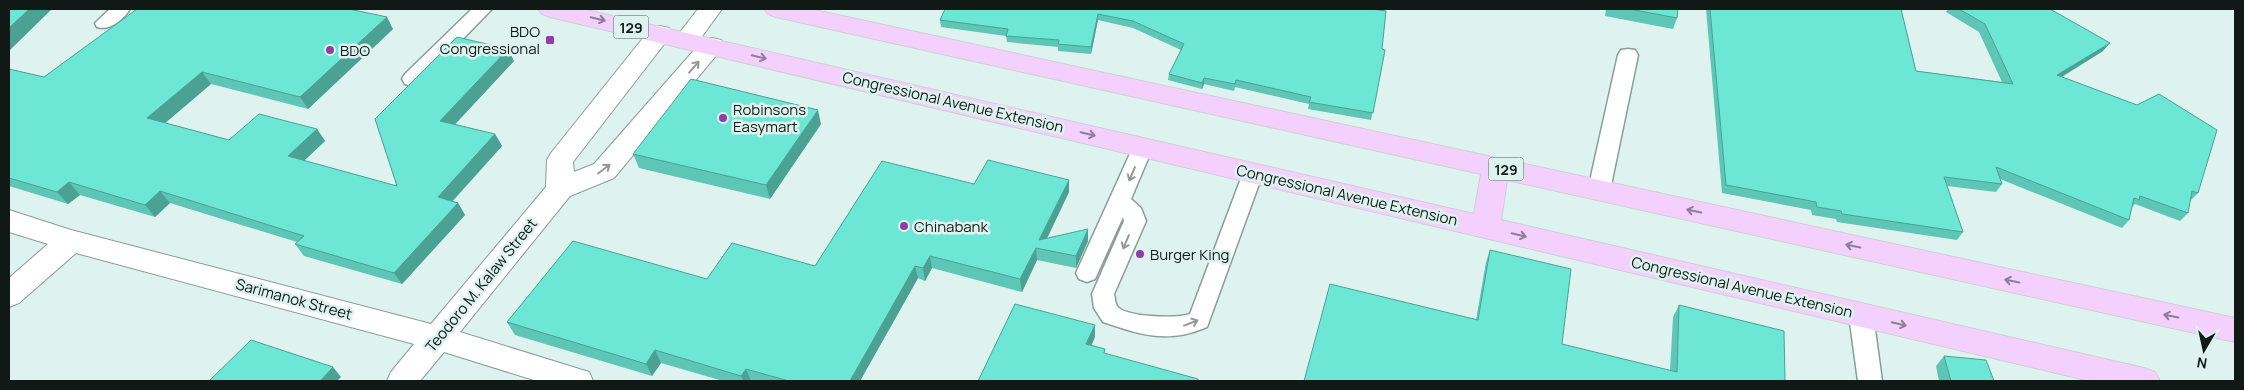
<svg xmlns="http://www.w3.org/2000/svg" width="2244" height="390" viewBox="0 0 2244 390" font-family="Manrope,sans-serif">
<rect width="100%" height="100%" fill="#def3ef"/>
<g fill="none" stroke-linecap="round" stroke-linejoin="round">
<defs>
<g id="lane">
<path d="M110,9H130C123,20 110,31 97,27L95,23Z"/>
<path d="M472,9H492L419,84L412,86L405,84L402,79L405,74Z"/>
<path d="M1628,49L1635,50L1638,55L1610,190L1606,196L1599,198L1592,196L1588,190L1618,55L1621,50Z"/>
<path d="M1143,140L1150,142L1153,147L1131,199L1141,208L1146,221L1114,294C1115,297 1115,303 1117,306C1124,317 1177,319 1190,314L1243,173L1246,168L1253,165L1260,168L1263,173L1207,327C1167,344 1142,335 1103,322L1094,308L1092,294L1124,221L1123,217L1095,279L1087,282L1079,279L1076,273L1133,147L1136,142Z"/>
<path d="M1861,306L1869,308L1873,315L1882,381H1858L1849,315L1853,308Z"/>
</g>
<g id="street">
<path d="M698,9H722L695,46L686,48L677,46L674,40Z"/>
<path d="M660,26L669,28L672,34L573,162L574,172L594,164L703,40L712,38L721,40L724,46L614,178L570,196L460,332L589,372L593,381H537L444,352L420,381H387L391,372L414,344L76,253L19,303L9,307V278L48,244L9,232V210L71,230L431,324L546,187L547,160L551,153L651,28Z"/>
</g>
<path id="primary" d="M538,9H582L1474,214L1481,174L776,17L768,14L764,9H810L2235,318V342L1507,180L1501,220L2144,368L2155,372L2160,381H2090L550,17L542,14Z"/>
</defs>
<use href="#lane" stroke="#899d99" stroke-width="3"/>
<use href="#street" stroke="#899d99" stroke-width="2"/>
<use href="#primary" stroke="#cfd1d1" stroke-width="2"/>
<use href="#lane" fill="#fff" fill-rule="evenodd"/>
<use href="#street" fill="#fff" fill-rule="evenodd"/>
<use href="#primary" fill="#f4d0fe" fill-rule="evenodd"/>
</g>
<g fill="#5dc6b7">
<path d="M945,9H1371L1382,49L1385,50L1371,120L1308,109L1309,104L1235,87L1234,91L1204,84L1202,89L1168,80L1169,74L1181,50L1133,28L1098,20L1091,54L1058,51V47L1007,42L1006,36L941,27L940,20Z"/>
<path d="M1606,9H1678L1677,18L1673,29L1605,16Z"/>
<path d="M1706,9H1901L1916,71L2002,82L1979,32L1946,12L1948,9H2050L2103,51L2062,77L2198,193L2190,201L2188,213L2180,221L2135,204L2132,207L2129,220L2122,228L2000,179L2002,184L1996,192L1947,186L1963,232L1957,240L1837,222L1836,219L1812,215L1811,210L1722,193Z"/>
<path d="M393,29L308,109L211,84L165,123L229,140L317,129L325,141L304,161L397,186L375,119L514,61L455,124L495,134L502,146L453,201L458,203L465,215L402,284L304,256L295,244L297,242L170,203L155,217L80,195L68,204L9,186V69L44,77Z"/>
<path d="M821,124L770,199L639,168L633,154Z"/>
<path d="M974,184L1069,192L1047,238L1088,241L1076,268L1037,260L1022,292L932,268L925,281L918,278L860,381H723L661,363L652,376L515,335L507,322L707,279L815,266Z"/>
<path d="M1490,250L1562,344L1670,371L1673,317L1679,305L1785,381H1304L1476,320L1486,262Z"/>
<path d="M1944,356L1994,381H1939L1936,366Z"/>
</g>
<g fill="#4ca195">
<path d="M29,9H52L9,51V28Z"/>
<path d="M1098,14V20L1091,54V47Z"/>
<path d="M387,17L393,29L308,109L300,97Z"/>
<path d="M2110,43L2103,51L2051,83L2057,75Z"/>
<path d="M508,49L514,61L447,133L440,121Z"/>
<path d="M202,72L211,84L157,130L147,118Z"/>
<path d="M1204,78V84L1202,89V83Z"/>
<path d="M818,110L821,124L770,199L766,185Z"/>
<path d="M317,129L325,141L296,168L288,156Z"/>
<path d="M495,134L502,146L445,209L438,197Z"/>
<path d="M1069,180V192L1042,249L1039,240Z"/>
<path d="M69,182L80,195L68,204L57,192Z"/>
<path d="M160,191L170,203L155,217L145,205Z"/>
<path d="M458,203L465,215L402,284L394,273Z"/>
<path d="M1088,229V241L1076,268V256Z"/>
<path d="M1036,248L1037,260L1022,292L1020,279Z"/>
<path d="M930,256L932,268L925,281L923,268Z"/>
<path d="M915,266L918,278L860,381H850Z"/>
<path d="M1095,325V337L1087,356L1086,344Z"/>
<path d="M655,350L661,363L652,376L646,364Z"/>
<path d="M333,367L341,377L337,381H320Z"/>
<path d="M746,369L751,381H744L741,376Z"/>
</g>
<g fill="#6ce6d5" stroke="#4ca195">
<path d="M9,9H29L9,28Z"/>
<path d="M137,9H349L387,17L300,97L202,72L147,118L229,140L259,114L317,129L288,156L397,186L375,119L457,37L508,49L440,121L495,134L438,197L458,203L394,273L295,244L304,236L160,191L145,205L69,182L57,192L9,178V69L44,77Z"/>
<path d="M945,9H1371L1386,11L1382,49L1385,50L1373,113L1309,102L1311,97L1236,80L1235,84L1204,78L1202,83L1169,74L1184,44L1133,21L1098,14L1091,47L1058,44L1059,40L1006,36L1008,29L940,20Z"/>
<path d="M1629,9H1678L1677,18Z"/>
<path d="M1710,9H1901L1916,71L2013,84L1985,24L1959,9H2050L2110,43L2057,75L2137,105L2159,94L2217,130L2198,193L2192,191L2188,213L2140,196L2139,200L2134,198L2129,220L1996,167L2002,184L1944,177L1963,232L1842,214L1841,211L1817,207L1816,202L1726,185Z"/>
<path d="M691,79L818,110L766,185L633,154Z"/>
<path d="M988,160L1069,180L1039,240L1088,229L1076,256L1036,248L1020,279L930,256L923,268L915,266L850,381H789L746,369L741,376L655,350L646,364L507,322L573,241L707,279L732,243L815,266L882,161L974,184Z"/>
<path d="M1490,250L1571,269L1562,344L1677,372L1679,305L1784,331L1785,381H1304L1330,284L1478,320Z"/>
<path d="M1015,304L1095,325L1086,344L1105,349L1104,353L1198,379V381H978Z"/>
<path d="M251,340L333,367L320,381H209Z"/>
<path d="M1944,356L1986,360L1994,381H1951Z"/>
</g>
<defs><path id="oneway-shaft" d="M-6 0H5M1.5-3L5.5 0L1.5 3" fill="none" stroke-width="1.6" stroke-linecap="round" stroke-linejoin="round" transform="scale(1.25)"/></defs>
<g stroke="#8e7e96">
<use href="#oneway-shaft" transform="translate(598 19) rotate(13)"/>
<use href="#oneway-shaft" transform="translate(759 57) rotate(13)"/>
<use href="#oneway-shaft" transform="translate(1088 134) rotate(13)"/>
<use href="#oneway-shaft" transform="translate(1694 211) rotate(-168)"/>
<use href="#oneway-shaft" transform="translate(1519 235) rotate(13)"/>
<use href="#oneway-shaft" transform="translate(1853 246) rotate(-168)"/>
<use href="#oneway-shaft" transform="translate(2012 281) rotate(-168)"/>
<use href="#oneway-shaft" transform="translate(2171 316) rotate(-168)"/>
<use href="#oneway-shaft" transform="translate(1899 324) rotate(13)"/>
</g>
<g stroke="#949897">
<use href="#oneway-shaft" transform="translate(694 67) rotate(-49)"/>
<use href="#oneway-shaft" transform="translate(604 169) rotate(-37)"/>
<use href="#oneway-shaft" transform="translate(1132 174) rotate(113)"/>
<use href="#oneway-shaft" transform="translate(1126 242) rotate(113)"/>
<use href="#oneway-shaft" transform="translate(1191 323) rotate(-21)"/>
</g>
<g fill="#923ca9" stroke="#def3ef" stroke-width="2">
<rect x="545" y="35" width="10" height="10" rx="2.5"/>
<circle cx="330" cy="50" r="5"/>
<circle cx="723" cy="118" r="5"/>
<circle cx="904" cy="226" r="5"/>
<circle cx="1140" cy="254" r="5"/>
</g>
<g text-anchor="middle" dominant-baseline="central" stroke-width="5" stroke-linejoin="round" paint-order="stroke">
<g fill="#def3ef" stroke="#4e5a58" stroke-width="1">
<rect x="613.5" y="15.5" width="35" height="23" rx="4"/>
<rect x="1488.5" y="157.5" width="35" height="23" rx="4"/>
</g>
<g font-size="14" font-weight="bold" fill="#111917">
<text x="631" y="27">129</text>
<text x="1506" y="169">129</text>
</g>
<g font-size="15" fill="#111917" stroke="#def3ef" text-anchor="start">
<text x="540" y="31" text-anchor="end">BDO<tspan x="540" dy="17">Congressional</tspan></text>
<text x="340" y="50">BDO</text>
<text x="733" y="109">Robinsons<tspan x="733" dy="17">Easymart</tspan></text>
<text x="914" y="226">Chinabank</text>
<text x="1150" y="254">Burger King</text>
</g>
<g font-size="15" fill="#111917" stroke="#def3ef">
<text transform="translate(953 102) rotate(13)">Congressional Avenue Extension</text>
<text transform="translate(1347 195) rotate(13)">Congressional Avenue Extension</text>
<text transform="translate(481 285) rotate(-51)">Teodoro M. Kalaw Street</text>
<text transform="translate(1742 287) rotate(13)">Congressional Avenue Extension</text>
<text transform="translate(294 299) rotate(15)">Sarimanok Street</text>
</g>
</g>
<rect width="2244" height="390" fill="none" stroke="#111917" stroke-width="20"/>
<g transform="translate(2204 350) rotate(189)" stroke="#def3ef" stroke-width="4" paint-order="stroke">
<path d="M0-4L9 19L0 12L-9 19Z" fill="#111917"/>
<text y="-8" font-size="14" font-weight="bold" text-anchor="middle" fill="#111917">N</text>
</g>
</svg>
